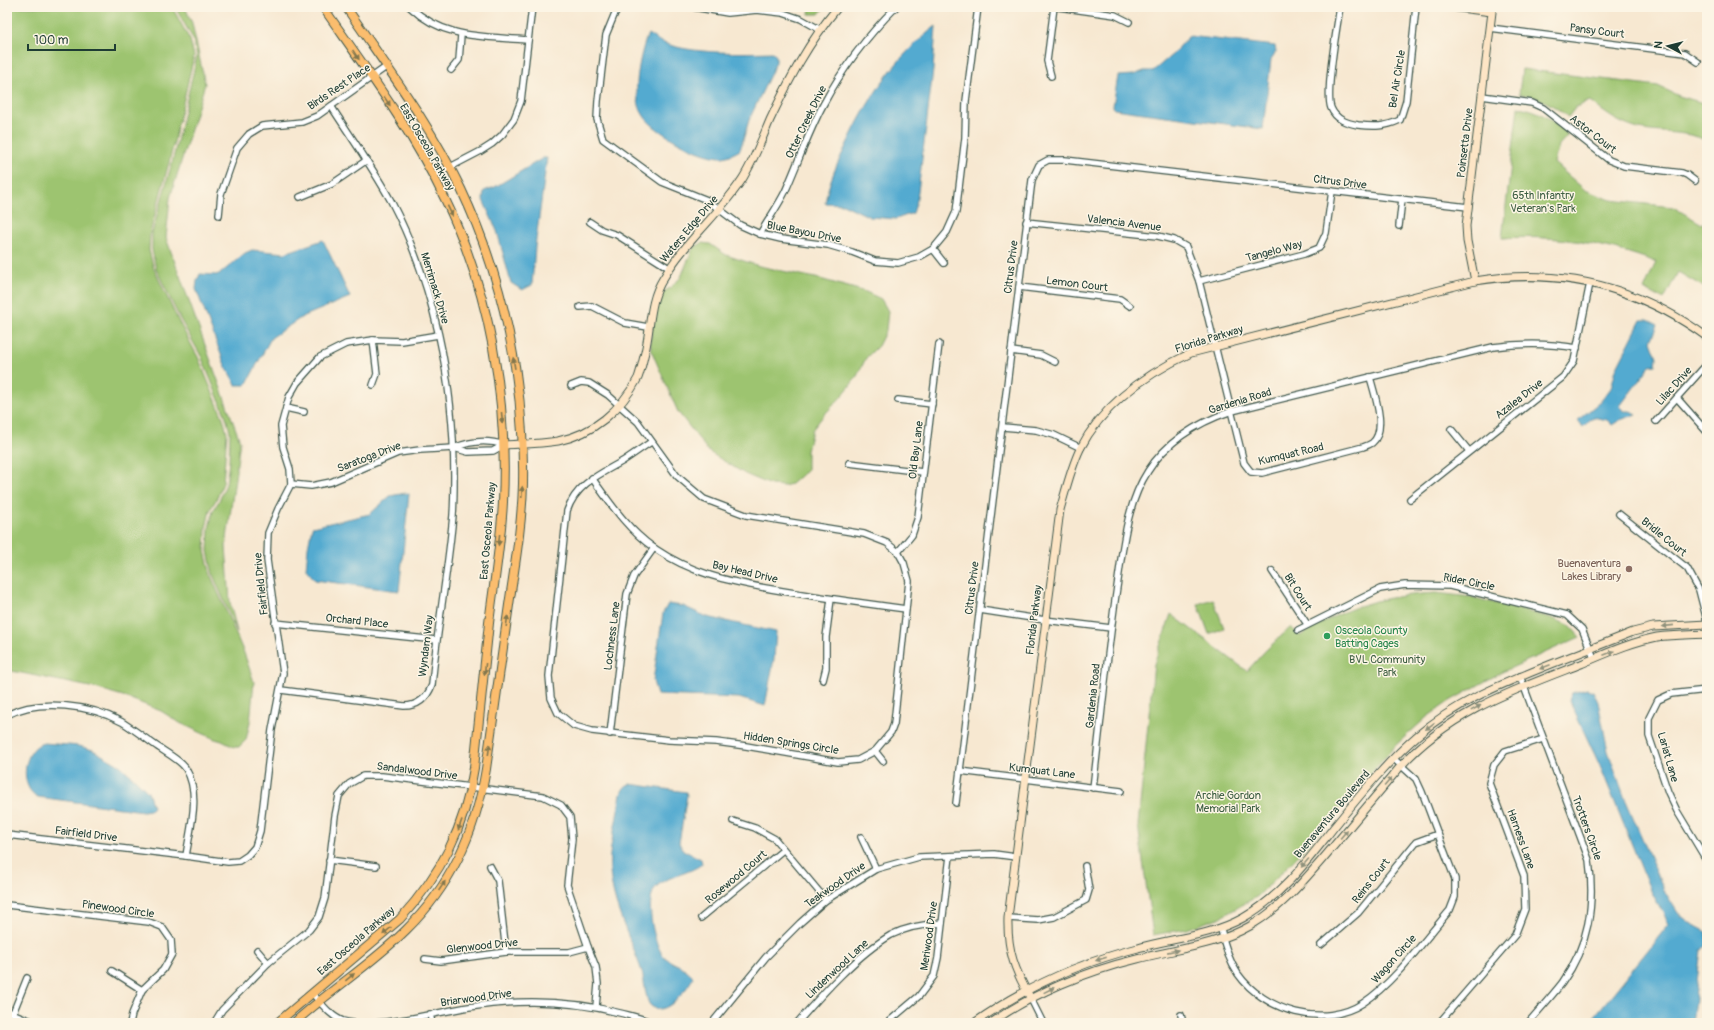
<svg xmlns="http://www.w3.org/2000/svg" width="1714" height="1030" viewBox="0 0 1714 1030" font-family="Pangolin,sans-serif">
<rect width="100%" height="100%" fill="#fcf5e5"/>
<filter id="ink" filterUnits="userSpaceOnUse"><feTurbulence type="fractalNoise" baseFrequency=".025" numOctaves="2"/><feDisplacementMap in="SourceGraphic" scale="8" xChannelSelector="R" yChannelSelector="G"/><feConvolveMatrix kernelMatrix="1 2 1 2 8 2 1 2 1" color-interpolation-filters="sRGB"/></filter>
<filter id="wash" filterUnits="userSpaceOnUse"><feTurbulence type="fractalNoise" baseFrequency=".012" numOctaves="4" result="noise"/><feDisplacementMap in="SourceGraphic" scale="16" xChannelSelector="R" yChannelSelector="G"/><feGaussianBlur stdDeviation="0.9" result="paint"/><feColorMatrix in="noise" values="0 0 0 0 0 0 0 0 0 0 0 0 0 0 0 0 0 1.4 0 .05"/><feComposite in="paint" operator="in"/></filter>
<g filter="url(#wash)">
<rect width="100%" height="100%" fill="#f7e8d1"/>
<g fill="#9dc46f" stroke="#5e8052">
<path d="M7,7H172L190,40L194,56L170,159L150,233L149,250L154,269L178,320L198,357L223,418L227,433L223,483L217,498L210,510L206,528L205,551L211,576L244,653L254,682L250,722L246,740L239,747H234L222,741L215,739L180,723L161,711L123,696L95,688L7,670Z"/>
<path d="M175,7H185L192,23L205,84L170,198L166,238L240,441L226,546L230,602L237,632L213,575L208,551L209,528L213,511L220,499L226,484L229,462L230,432L226,417L201,356L180,319L156,269L152,250V233L173,159L197,56L193,39Z"/>
<path d="M810,7H825L819,14H809Z"/>
<path d="M1522,69L1658,86L1679,96L1707,104V141C1685,129 1658,135 1635,128C1618,123 1603,112 1590,101L1576,107L1568,117C1552,104 1540,97 1519,94Z"/>
<path d="M1518,107C1541,110 1551,120 1568,135L1559,145L1554,163L1585,190L1611,200L1673,207L1702,224L1707,220V289L1678,272L1664,299L1644,290L1656,262C1605,243 1556,235 1502,238Z"/>
<path d="M702,243L710,244L726,255L759,266L820,279L866,292L881,299L888,311L886,330L878,346L866,358L856,378L842,396L823,416L812,430L807,451V470L791,484L784,486L771,485L745,474L709,452L678,412L652,352L650,342L656,307L660,294L670,288L681,277L693,248Z"/>
<path d="M1436,593L1471,597L1552,618L1570,626L1580,637L1500,673L1450,701L1427,717L1396,745L1292,862L1258,896L1221,917L1187,929L1153,935L1138,825L1154,664L1171,614L1247,671L1265,651L1291,627L1300,636C1347,606 1380,596 1436,593Z"/>
<path d="M1213,599L1224,628L1209,634L1198,604Z"/>
</g>
<g fill="#53aad0" stroke="#397482">
<path d="M936,26L933,70L917,200L913,213L896,219L870,217L843,204L825,203C828,184 837,164 846,146C868,99 894,58 936,26Z"/>
<path d="M648,34C653,37 658,41 664,43C690,54 744,53 773,52L776,56V62L749,120L740,150C735,153 729,156 723,157C704,158 665,137 651,124C644,118 639,109 638,100C634,83 641,50 648,34Z"/>
<path d="M1189,36L1275,46L1276,52L1271,59L1263,129L1114,109L1113,106L1118,76L1133,75L1144,71H1153L1173,54Z"/>
<path d="M543,158H547L535,247L532,285L522,290L511,283L497,231L483,200L484,191L495,187Z"/>
<path d="M323,240L350,297L302,317L271,338L246,385H236L225,365L196,289L197,281L200,274L216,275L221,273L245,253L252,250L285,253Z"/>
<path d="M1641,320H1648L1658,325L1651,341L1657,357L1656,365L1650,366L1620,406L1623,411H1630L1637,414L1620,420L1612,425L1607,420L1593,417L1583,427L1578,420L1601,401L1611,388L1616,369Z"/>
<path d="M406,493L409,494L399,591L315,580L306,569L308,547L312,527L370,514L390,496Z"/>
<path d="M668,604L683,606L707,617L776,632L774,659L765,706L739,698L657,695L653,681L663,613Z"/>
<path d="M1587,689L1593,691L1598,702L1608,751L1624,796L1665,892L1678,913L1690,923L1707,932V946L1701,949L1692,1023H1589L1669,924L1649,887L1601,768L1569,700L1572,693Z"/>
<path d="M44,743L79,746L93,750L121,766L148,792L153,807L150,810L143,811L38,797C18,788 23,747 44,743Z"/>
<path d="M630,784L686,792L687,795L679,843L683,850L701,859L702,864C689,874 667,876 657,886C644,898 653,940 662,954C670,965 687,965 693,978C687,989 665,1020 650,1005C646,1001 644,979 642,972C631,939 612,906 610,870C608,850 615,830 618,810C620,801 620,786 630,784Z"/>
</g>
</g>
<g filter="url(#ink)">
<g fill="none" stroke-linecap="round" stroke-linejoin="round">
<defs>
<g id="street">
<path d="M410,7C445,40 484,36 528,40"/>
<path d="M619,7L615,13L606,35L598,101L597,119L603,139L662,182L707,200L740,225L760,234L781,239L828,245L852,252L875,261L898,263L919,257L933,249L947,232L956,212L965,138L966,101L978,7"/>
<path d="M693,7L728,13L757,10L783,13L801,19L819,29"/>
<path d="M1058,7L1115,15L1129,22"/>
<path d="M1340,7C1337,27 1325,93 1331,108C1336,120 1347,123 1358,125C1374,127 1385,127 1400,120L1406,101L1416,7"/>
<path d="M1490,28L1685,53L1698,62"/>
<path d="M451,70L459,60L461,35"/>
<path d="M1051,76L1047,61L1054,7"/>
<path d="M1482,96L1532,103L1543,108L1609,160L1624,166L1682,173L1687,175L1695,181"/>
<path d="M433,176L481,151L492,144L502,135L514,119L521,101L532,7"/>
<path d="M300,197L332,184L367,160"/>
<path d="M219,215L221,194L237,148L249,134L262,126L302,122L317,116L386,67"/>
<path d="M590,222L602,230L617,235L669,268"/>
<path d="M1026,222L1158,236L1174,240L1186,247L1199,281L1244,463L1251,472L1262,473L1363,447C1366,446 1369,445 1372,443C1388,430 1374,393 1370,377"/>
<path d="M1399,226L1402,199"/>
<path d="M760,234C768,220 778,206 785,192C798,163 808,133 823,105C842,69 867,36 896,7"/>
<path d="M933,249L944,263"/>
<path d="M1199,281L1304,254L1319,248L1326,233L1332,191"/>
<path d="M1019,287L1120,299L1130,306"/>
<path d="M580,307L592,306L625,323L648,327"/>
<path d="M1011,351L1041,355L1055,362"/>
<path d="M373,385L377,374L373,340"/>
<path d="M571,386L581,382L589,383L608,395L638,422L677,476L704,499L746,515L864,534L887,543L898,552L904,563L909,581L894,724L891,732L875,751L858,760L838,762L746,746L716,742L669,740L592,731L574,726L558,713L551,698L549,676L567,511C576,484 600,474 623,461C632,455 642,448 651,442"/>
<path d="M1677,398L1707,432"/>
<path d="M898,400L932,404"/>
<path d="M286,408L304,412"/>
<path d="M1656,421L1707,364"/>
<path d="M1003,427L1036,430L1054,435L1081,448"/>
<path d="M1451,429L1469,451"/>
<path d="M454,448C470,441 487,439 504,445"/>
<path d="M849,463L923,472"/>
<path d="M592,478C610,503 628,530 654,548C692,574 728,581 771,589C816,597 861,603 906,609"/>
<path d="M291,484L311,486L331,482L398,453L420,450L454,448L468,452L493,451L504,445"/>
<path d="M1410,499L1563,377L1574,361L1590,283"/>
<path d="M1619,514L1687,568L1699,590L1706,617L1707,631"/>
<path d="M898,552L912,535L918,517L939,344"/>
<path d="M1272,571L1307,624"/>
<path d="M980,610L1045,620L1111,628"/>
<path d="M275,623L436,640"/>
<path d="M1298,630L1380,589L1405,585L1450,586L1567,615L1582,629L1594,658"/>
<path d="M1520,676L1589,860C1595,905 1589,945 1562,983C1551,997 1539,1010 1528,1023"/>
<path d="M823,680L826,668V637L831,599"/>
<path d="M281,690L404,706C418,706 427,698 432,685C437,628 448,572 453,515C454,502 454,489 454,475C454,383 434,283 391,201C373,168 351,137 331,106"/>
<path d="M1707,690L1671,694L1658,700L1649,718V736L1668,792L1677,811L1707,861"/>
<path d="M7,715C39,698 91,705 122,722C133,729 144,737 155,745C163,751 181,760 186,769C201,794 190,829 186,856"/>
<path d="M610,734L627,594L634,576L654,548"/>
<path d="M875,751L883,761"/>
<path d="M960,771L1121,791"/>
<path d="M1093,788C1101,721 1107,654 1117,587C1123,548 1126,505 1148,471C1167,441 1199,422 1232,411L1493,347C1522,343 1548,343 1577,348"/>
<path d="M956,803L1032,180L1039,165L1048,160H1065L1468,207"/>
<path d="M733,821L755,828L775,839L826,900"/>
<path d="M7,835L186,856L228,862L239,861L248,855L255,847L260,831L272,730L283,673L267,560L268,533L278,509L291,484L290,469L283,447L281,426L289,397L297,383L320,357L346,344L373,340L402,341L438,335"/>
<path d="M861,837L876,869"/>
<path d="M329,860L376,866"/>
<path d="M490,866L498,881L506,952"/>
<path d="M7,905L149,922L162,927L171,940L172,954L163,970L142,990L132,1014L130,1023"/>
<path d="M701,918L783,850"/>
<path d="M1008,918L1038,920L1054,917L1086,900L1089,890L1085,866"/>
<path d="M1221,929C1224,944 1229,961 1238,974C1264,1011 1324,1029 1363,1003C1395,982 1425,939 1450,910L1455,897V879L1422,792L1416,779L1394,759"/>
<path d="M1321,945L1358,913L1416,842L1438,834"/>
<path d="M257,950L268,963"/>
<path d="M425,959L441,961L506,952H569L588,947"/>
<path d="M112,971L142,990"/>
<path d="M312,993C321,1003 330,1016 343,1021C374,1030 437,1012 469,1007C520,999 570,1000 620,1013C631,1016 642,1018 652,1023"/>
<path d="M1031,999L1043,1023"/>
<path d="M7,1011L36,1023"/>
<path d="M13,1013L27,978"/>
<path d="M430,1014L432,1023"/>
<path d="M1181,1015L1183,1023"/>
<path d="M214,1023L222,1010L268,963L309,930L319,917L325,898L335,816L339,796L349,784L363,776H382L543,796L561,805L570,817L572,839L567,885L588,947L596,967L598,984L596,1007"/>
<path d="M712,1023L766,957L800,923L826,900L876,869L919,857L994,854L1016,857"/>
<path d="M797,1023C823,993 857,955 891,935C907,927 925,924 942,923"/>
<path d="M887,1023L919,996L934,976L938,958L950,856"/>
<path d="M1439,1023L1515,935L1525,909L1524,876L1489,783L1494,765L1505,751L1543,739"/>
</g>
<g id="secondary">
<path d="M1451,7L1492,12L1466,226L1467,241L1475,281"/>
<path d="M504,445C521,444 540,444 558,441C593,434 621,410 638,378C641,370 643,360 645,352C651,327 649,301 663,279C685,241 720,214 743,178C754,160 762,139 770,120C790,78 808,43 838,7"/>
<path d="M1031,999C1015,971 1007,951 1008,918L1060,510C1066,489 1071,468 1080,449C1103,404 1146,374 1191,353L1475,281C1561,267 1637,286 1707,337"/>
<path d="M974,1023C1024,988 1078,963 1138,948C1173,938 1210,936 1243,918C1282,896 1308,860 1335,826C1360,795 1387,762 1417,736C1456,702 1502,684 1549,665C1577,654 1605,643 1633,632L1653,627L1707,624"/>
<path d="M991,1023C1033,993 1087,971 1137,959C1175,949 1215,946 1250,926C1283,907 1307,877 1332,848C1355,821 1377,794 1400,767C1449,712 1514,690 1581,664C1605,654 1631,642 1657,637C1673,635 1690,635 1707,634"/>
</g>
<g id="primary">
<path d="M277,1023L400,919C441,874 465,828 474,768C479,720 484,671 489,623C494,583 501,542 503,502C508,398 490,292 445,199C412,130 366,69 323,7"/>
<path d="M294,1023C330,990 372,964 406,930C451,886 476,831 486,769C494,714 501,660 509,605C515,565 522,524 523,484C525,382 504,280 461,189C430,124 386,66 346,7"/>
</g>
</defs>
<use href="#street" stroke="#3f574c" stroke-width="8"/>
<use href="#secondary" stroke="#3f574c" stroke-width="9"/>
<use href="#primary" stroke="#3f574c" stroke-width="10"/>
<use href="#street" stroke="#fff" stroke-width="5.5"/>
<use href="#secondary" stroke="#fde5c5" stroke-width="7"/>
<use href="#primary" stroke="#fbbd6e" stroke-width="8"/>
</g>
<defs><path id="oneway-solid" d="M-6-.8H1V-3.2L6.5 0L1 3.2V.8H-6Z"/></defs>
<g fill="#82774e">
<use href="#oneway-solid" transform="translate(356 55) rotate(56)"/>
<use href="#oneway-solid" transform="translate(387 101) rotate(56)"/>
<use href="#oneway-solid" transform="translate(450 211) rotate(65)"/>
<use href="#oneway-solid" transform="translate(514 363) rotate(-99)"/>
<use href="#oneway-solid" transform="translate(502 418) rotate(85)"/>
<use href="#oneway-solid" transform="translate(522 492) rotate(-87)"/>
<use href="#oneway-solid" transform="translate(499 540) rotate(96)"/>
<use href="#oneway-solid" transform="translate(507 621) rotate(-82)"/>
<use href="#oneway-solid" transform="translate(485 669) rotate(96)"/>
<use href="#oneway-solid" transform="translate(489 750) rotate(-82)"/>
<use href="#oneway-solid" transform="translate(460 825) rotate(110)"/>
<use href="#oneway-solid" transform="translate(442 886) rotate(-56)"/>
<use href="#oneway-solid" transform="translate(387 931) rotate(138)"/>
<use href="#oneway-solid" transform="translate(350 977) rotate(-39)"/>
</g>
<g fill="#8e917c">
<use href="#oneway-solid" transform="translate(1668 626) rotate(174)"/>
<use href="#oneway-solid" transform="translate(1609 653) rotate(-21)"/>
<use href="#oneway-solid" transform="translate(1545 667) rotate(159)"/>
<use href="#oneway-solid" transform="translate(1476 708) rotate(-29)"/>
<use href="#oneway-solid" transform="translate(1430 726) rotate(142)"/>
<use href="#oneway-solid" transform="translate(1388 782) rotate(-50)"/>
<use href="#oneway-solid" transform="translate(1344 834) rotate(-50)"/>
<use href="#oneway-solid" transform="translate(1305 863) rotate(131)"/>
<use href="#oneway-solid" transform="translate(1173 951) rotate(-11)"/>
<use href="#oneway-solid" transform="translate(1101 959) rotate(163)"/>
<use href="#oneway-solid" transform="translate(1049 990) rotate(-26)"/>
</g>
</g>
<circle fill="#8d6e63" stroke="#fcf5e5" stroke-width="1.5" cx="1629" cy="569" r="4"/>
<circle fill="#2e9e5b" stroke="#fcf5e5" stroke-width="1.5" cx="1327" cy="636" r="4"/>
<g text-anchor="middle" dominant-baseline="central" stroke-width="3" stroke-linejoin="round" paint-order="stroke">
<g font-size="11" fill="#1f3d34" stroke="#fcf5e5">
<text transform="translate(1597 31) rotate(7)">Pansy Court</text>
<text transform="translate(1397 79) rotate(-81)">Bel Air Circle</text>
<text transform="translate(339 87) rotate(-34)">Birds Rest Place</text>
<text transform="translate(806 122) rotate(-64)">Otter Creek Drive</text>
<text transform="translate(1593 134) rotate(38)">Astor Court</text>
<text transform="translate(1465 143) rotate(-83)">Poinsetta Drive</text>
<text transform="translate(427 147) rotate(60)">East Osceola Parkway</text>
<text transform="translate(1340 182) rotate(7)">Citrus Drive</text>
<text transform="translate(1124 223) rotate(7)">Valencia Avenue</text>
<text transform="translate(689 229) rotate(-50)">Waters Edge Drive</text>
<text transform="translate(804 232) rotate(11)">Blue Bayou Drive</text>
<text transform="translate(1274 251) rotate(-15)">Tangelo Way</text>
<text transform="translate(1011 267) rotate(-83)">Citrus Drive</text>
<text transform="translate(1077 284) rotate(7)">Lemon Court</text>
<text transform="translate(435 288) rotate(73)">Merrimack Drive</text>
<text transform="translate(1209 339) rotate(-17)">Florida Parkway</text>
<text transform="translate(1674 386) rotate(-48)">Lilac Drive</text>
<text transform="translate(1519 399) rotate(-38)">Azalea Drive</text>
<text transform="translate(1240 401) rotate(-17)">Gardenia Road</text>
<text transform="translate(916 450) rotate(-83)">Old Bay Lane</text>
<text transform="translate(1291 454) rotate(-13)">Kumquat Road</text>
<text transform="translate(369 457) rotate(-21)">Saratoga Drive</text>
<text transform="translate(488 531) rotate(-85)">East Osceola Parkway</text>
<text transform="translate(1664 537) rotate(39)">Bridle Court</text>
<text transform="translate(745 572) rotate(13)">Bay Head Drive</text>
<text transform="translate(1469 582) rotate(11)">Rider Circle</text>
<text transform="translate(261 584) rotate(-96)">Fairfield Drive</text>
<text transform="translate(972 588) rotate(-83)">Citrus Drive</text>
<text transform="translate(1298 592) rotate(58)">Bit Court</text>
<text transform="translate(1034 620) rotate(-83)">Florida Parkway</text>
<text transform="translate(357 621) rotate(6)">Orchard Place</text>
<text transform="translate(612 636) rotate(-83)">Lochness Lane</text>
<text transform="translate(426 646) rotate(-83)">Wyndam Way</text>
<text transform="translate(1093 696) rotate(-84)">Gardenia Road</text>
<text transform="translate(791 743) rotate(9)">Hidden Springs Circle</text>
<text transform="translate(1668 757) rotate(74)">Lariat Lane</text>
<text transform="translate(417 771) rotate(7)">Sandalwood Drive</text>
<text transform="translate(1042 771) rotate(7)">Kumquat Lane</text>
<text transform="translate(1332 814) rotate(-50)">Buenaventura Boulevard</text>
<text transform="translate(1587 828) rotate(70)">Trotters Circle</text>
<text transform="translate(86 834) rotate(7)">Fairfield Drive</text>
<text transform="translate(1521 839) rotate(70)">Harness Lane</text>
<text transform="translate(736 877) rotate(-40)">Rosewood Court</text>
<text transform="translate(1371 881) rotate(-52)">Reins Court</text>
<text transform="translate(835 885) rotate(-35)">Teakwood Drive</text>
<text transform="translate(118 909) rotate(8)">Pinewood Circle</text>
<text transform="translate(929 936) rotate(-82)">Meriwood Drive</text>
<text transform="translate(356 941) rotate(-41)">East Osceola Parkway</text>
<text transform="translate(482 946) rotate(-6)">Glenwood Drive</text>
<text transform="translate(1394 959) rotate(-48)">Wagon Circle</text>
<text transform="translate(837 969) rotate(-43)">Lindenwood Lane</text>
<text transform="translate(476 998) rotate(-8)">Briarwood Drive</text>
</g>
<g font-size="11" fill="#3e5f43" stroke="#fcf5e5">
<text x="1543" y="195">65th Infantry<tspan x="1543" dy="13">Veteran's Park</tspan></text>
<text x="1387" y="659">BVL Community<tspan x="1387" dy="13">Park</tspan></text>
<text x="1228" y="795">Archie Gordon<tspan x="1228" dy="13">Memorial Park</tspan></text>
</g>
<g font-size="11" fill="#785e54" stroke="#fcf5e5" text-anchor="end">
<text x="1621" y="563">Buenaventura<tspan x="1621" dy="13">Lakes Library</tspan></text>
</g>
<g font-size="11" fill="#27864d" stroke="#fcf5e5" text-anchor="start">
<text x="1335" y="630">Osceola County<tspan x="1335" dy="13">Batting Cages</tspan></text>
</g>
</g>
<rect width="1714" height="1030" fill="none" stroke="#fcf5e5" stroke-width="24"/>
<g transform="translate(1668 46) rotate(277)" stroke="#fcf5e5" stroke-width="3" paint-order="stroke">
<path d="M0-3L7 15L0 10L-7 15Z" fill="#1f3d34"/>
<text y="-6" font-size="11" font-weight="bold" text-anchor="middle" fill="#1f3d34">N</text>
</g>
<path d="M28 44v6h87v-6" fill="none" stroke="#1f3d34" stroke-width="2"/>
<text x="34" y="44" font-size="12" fill="#1f3d34" stroke="#fcf5e5" stroke-width="3" paint-order="stroke">100 m</text>
</svg>
